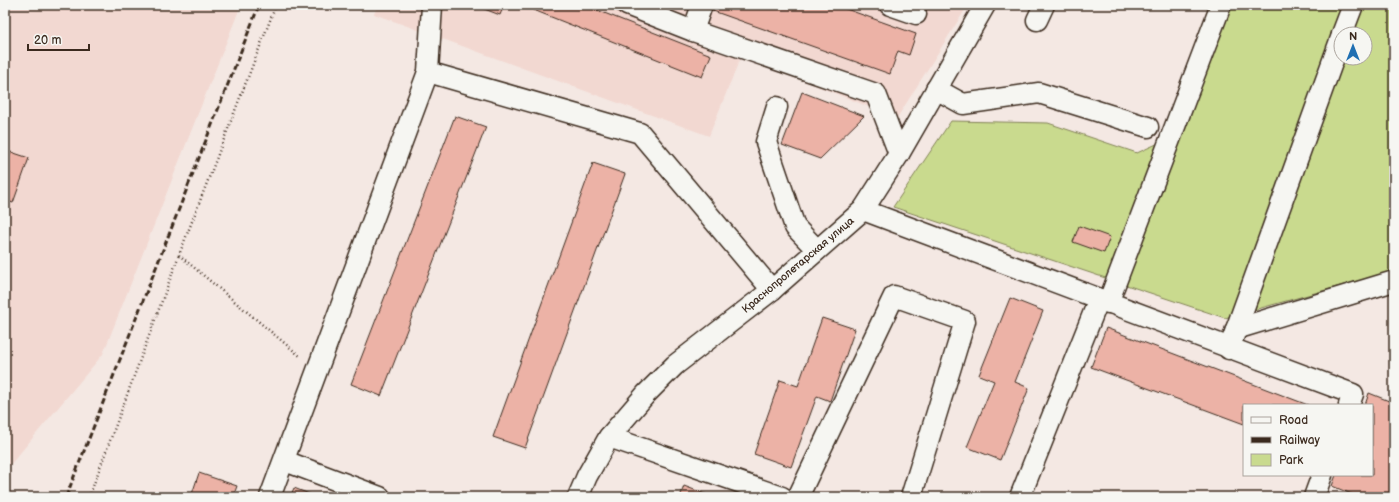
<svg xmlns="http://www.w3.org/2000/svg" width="1399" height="502" viewBox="0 0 1399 502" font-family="'Balsamiq Sans',sans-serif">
<rect width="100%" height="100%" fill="#f4e8e3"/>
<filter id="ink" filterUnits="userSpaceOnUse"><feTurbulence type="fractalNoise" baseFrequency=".025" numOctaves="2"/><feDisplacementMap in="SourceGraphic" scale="8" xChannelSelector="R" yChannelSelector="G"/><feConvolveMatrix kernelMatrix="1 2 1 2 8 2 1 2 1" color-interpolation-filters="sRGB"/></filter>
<g filter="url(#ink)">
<g fill="#f2d8d1">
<path d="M5,5H241L103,354L5,471Z"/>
<path d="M378,5H968L897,118L741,56L709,136L374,14Z"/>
</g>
<path fill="#c9da8e" stroke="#828256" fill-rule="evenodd" d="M1217,5H1394V271L1225,318L893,207L951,121L1048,123L1137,153L1161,142ZM1341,34H1365V58H1341Z"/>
<g fill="#ecb2a6" stroke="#3b2a1e">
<path d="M474,5H504L500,15Z"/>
<path d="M521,5H584L711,55L702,77Z"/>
<path d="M716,5H835L916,34L909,55L898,51L890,74L713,11Z"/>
<path d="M802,92L864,116L820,159L782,145Z"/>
<path d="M455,116L486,127L381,396L351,384Z"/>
<path d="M11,152L29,158L13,203L5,200V169Z"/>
<path d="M593,163L625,174L525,448L493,437Z"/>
<path d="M1079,226L1110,237L1104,253L1073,242Z"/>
<path d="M1010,298L1043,311L1015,382L1029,388L1000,460L967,447L994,381L979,375Z"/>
<path d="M822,318L855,329L830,401L817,396L791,467L754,454L780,380L798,386Z"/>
<path d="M1106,328L1308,405H1244V424L1091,367Z"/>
<path d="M1369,393L1394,403V488L1390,497H1359L1332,486L1336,475H1372V405H1365Z"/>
<path d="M199,473L237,486L233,497H191Z"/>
<path d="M684,486L713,497H680Z"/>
<path d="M294,488L317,497H290Z"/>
</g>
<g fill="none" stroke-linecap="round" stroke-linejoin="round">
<defs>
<g id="minor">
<path d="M627,5L693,31L876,94L899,154"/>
<path d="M890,5L916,14"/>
<path d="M1037,20L1044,5"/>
<path d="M693,31L702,5"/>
<path d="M1342,34L1353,5"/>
<path d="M428,72L640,133L772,290"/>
<path d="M936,89L963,104L1039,93L1148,127"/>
<path d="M777,107L766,142L795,227L817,250"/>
<path d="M863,210L1353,394L1349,405"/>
<path d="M1108,303L1221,5"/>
<path d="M1236,329L1394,281"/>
<path d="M1229,349L1341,38"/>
<path d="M609,437L782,497"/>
<path d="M285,461L380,497"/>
<path d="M270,497L428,72L432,5"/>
<path d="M578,497L587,476L609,437L646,394L675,365L772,290L863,210L899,154L985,5"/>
<path d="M798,497L894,296L965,321L911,497"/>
<path d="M1020,497L1099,299"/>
<path d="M1314,497L1322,475"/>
</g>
</defs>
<use href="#minor" stroke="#3b2a1e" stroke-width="23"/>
<g stroke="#3b2a1e" stroke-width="2.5" stroke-dasharray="1 3" stroke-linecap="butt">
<path d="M276,5L179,255L300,356"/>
<path d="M89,497L179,255"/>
</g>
<use href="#minor" stroke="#f6f6f2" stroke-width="20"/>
<path stroke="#3b2a1e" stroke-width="3" stroke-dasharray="6 3" stroke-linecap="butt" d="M66,497L259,5"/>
</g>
</g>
<g text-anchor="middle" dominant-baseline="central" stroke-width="3" stroke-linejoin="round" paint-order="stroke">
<g font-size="11" fill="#3b2a1e" stroke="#f6f6f2">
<text transform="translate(798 265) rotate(-40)">Краснопролетарская улица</text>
</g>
</g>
<rect width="1399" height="502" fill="none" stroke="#f6f6f2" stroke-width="20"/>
<rect x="10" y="10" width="1379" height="482" fill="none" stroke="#3b2a1e" stroke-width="1.5" filter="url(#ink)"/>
<rect x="1243" y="404" width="130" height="72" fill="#f6f6f2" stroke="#aba49d"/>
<rect x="1251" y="417" width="20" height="6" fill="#f6f6f2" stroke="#aba49d"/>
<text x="1279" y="424" font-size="12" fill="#3b2a1e">Road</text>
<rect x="1251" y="437" width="20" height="6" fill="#3b2a1e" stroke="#aba49d"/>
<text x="1279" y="444" font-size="12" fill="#3b2a1e">Railway</text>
<rect x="1251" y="454" width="20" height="12" fill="#c9da8e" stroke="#aba49d"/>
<text x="1279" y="464" font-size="12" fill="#3b2a1e">Park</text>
<g transform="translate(1353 46)"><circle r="19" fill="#f6f6f2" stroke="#aba49d"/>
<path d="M0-3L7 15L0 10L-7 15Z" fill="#1f6fb2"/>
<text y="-6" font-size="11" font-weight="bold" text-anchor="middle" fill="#3b2a1e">N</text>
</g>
<path d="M28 44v6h61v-6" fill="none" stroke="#3b2a1e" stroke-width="2"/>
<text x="34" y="44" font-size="12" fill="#3b2a1e" stroke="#f6f6f2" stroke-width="3" paint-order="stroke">20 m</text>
</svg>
